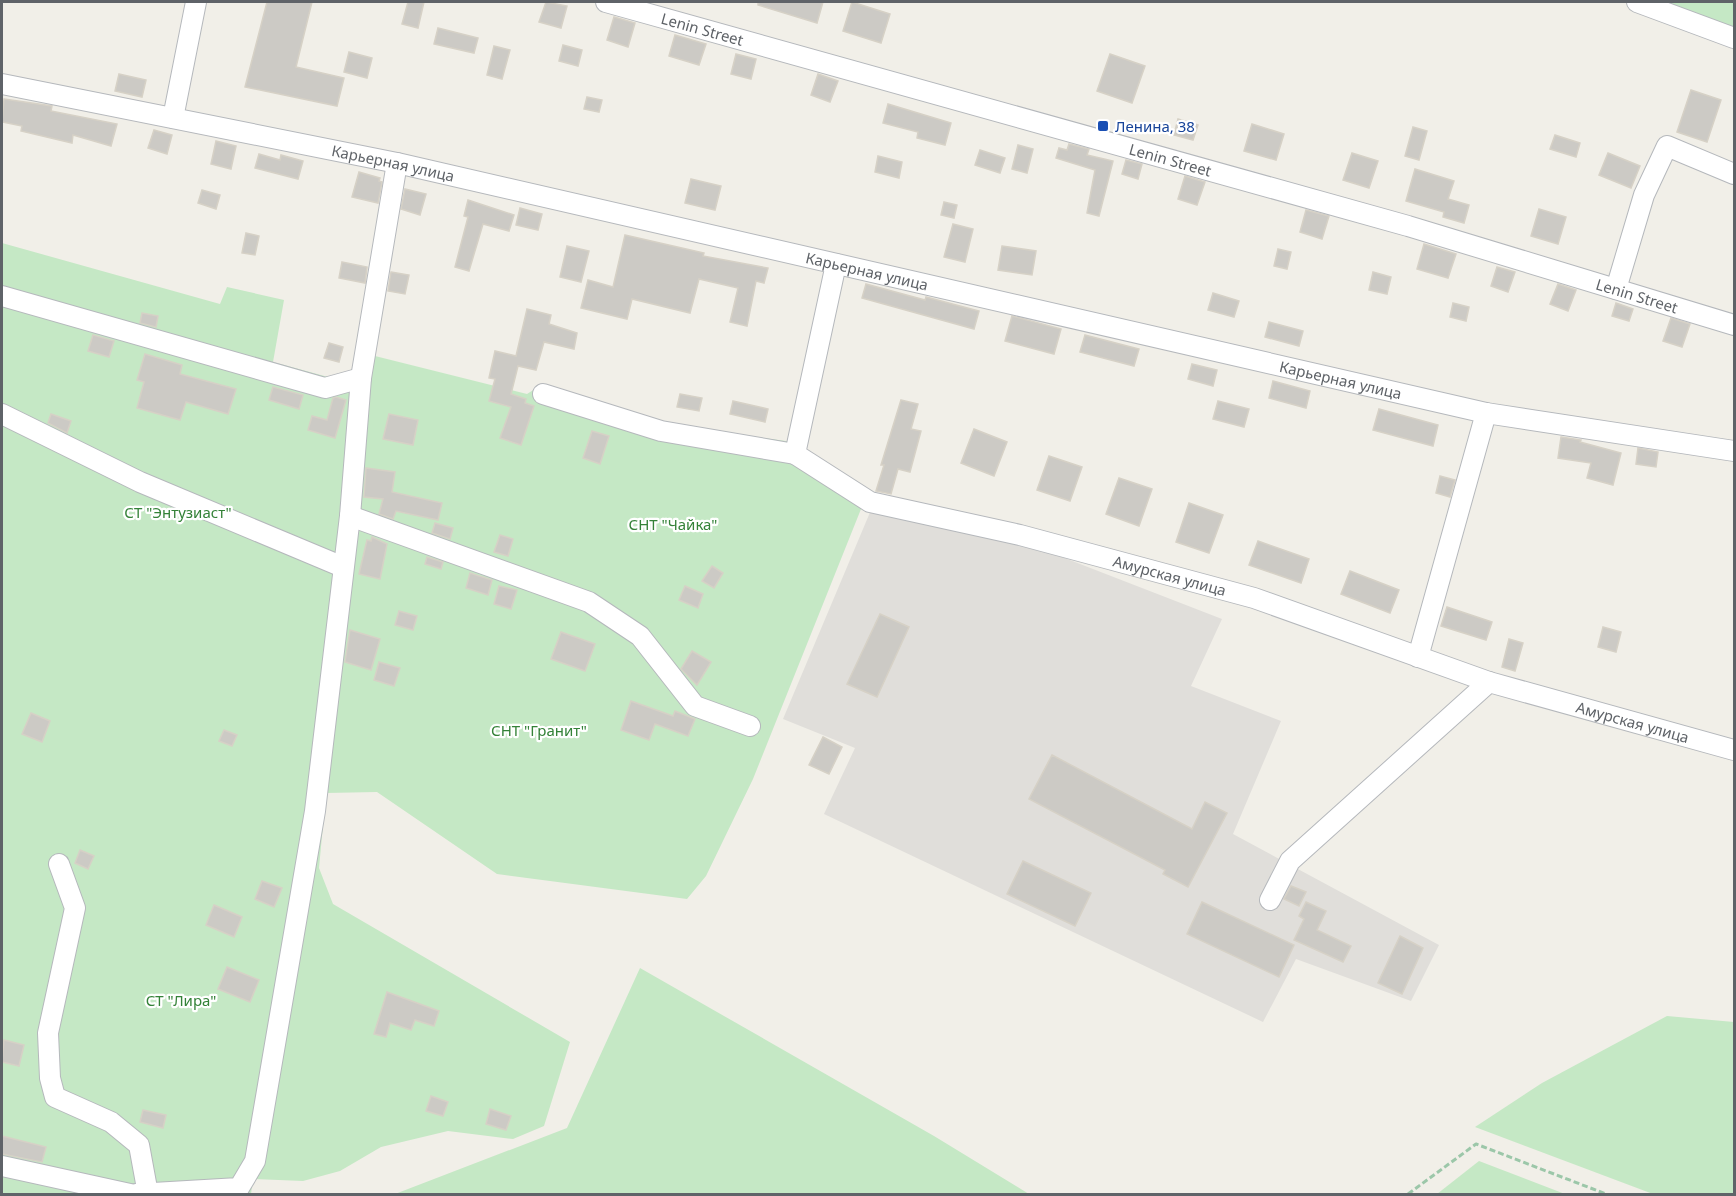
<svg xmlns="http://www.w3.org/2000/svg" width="1736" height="1196" viewBox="0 0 1736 1196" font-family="'Noto Sans',sans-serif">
<rect width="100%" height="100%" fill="#f1efe8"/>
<path fill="#e0deda" d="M871,510L1031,545L1222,619L1191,686L1281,721L1233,834L1439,945L1411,1001L1296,959L1263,1022L824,814L855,748L783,719Z"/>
<g fill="#c5e8c5">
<path d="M1658,2H1734V31Z"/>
<path d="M2,243L220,304L227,287L284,300L273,362L328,377L368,381L371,355L527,394L538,387L663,424L786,441L867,494L753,779L706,876L687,899L497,874L377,792L326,793L319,868L333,904L570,1042L544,1126L513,1139L448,1131L381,1147L340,1171L303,1181L253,1179L251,1194H2Z"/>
<path d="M640,968L934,1136L1029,1194H395L567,1128Z"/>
<path d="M1667,1016L1734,1022V1194H1653L1475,1127L1542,1083Z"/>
<path d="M1479,1161L1565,1194H1437Z"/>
</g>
<g fill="#cccac5" stroke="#d6d1c6" stroke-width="1.5">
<path d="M267,2H312L296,67L344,78L337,106L245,87Z"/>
<path d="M408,2H424L418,28L402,24Z"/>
<path d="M546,2L567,6L561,28L539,22Z"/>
<path d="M758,2H823L817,23L758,5Z"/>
<path d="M852,2L890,14L881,43L843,31Z"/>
<path d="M614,17L635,23L628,47L607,40Z"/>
<path d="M438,28L478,38L474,53L434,44Z"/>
<path d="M675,35L706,44L699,65L669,56Z"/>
<path d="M563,45L582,50L578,66L559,61Z"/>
<path d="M494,46L510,50L502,79L487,75Z"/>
<path d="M349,52L372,58L367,78L344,72Z"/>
<path d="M736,54L756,59L751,79L731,74Z"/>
<path d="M1110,54L1145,66L1132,103L1097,91Z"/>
<path d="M119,74L146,80L142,97L115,91Z"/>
<path d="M818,74L838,81L830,102L811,95Z"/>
<path d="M1691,90L1721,100L1707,142L1677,132Z"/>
<path d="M587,97L602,100L599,112L584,109Z"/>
<path d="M4,99L52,106L51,111L117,124L111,146L73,135L72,143L21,131L22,126L2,122Z"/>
<path d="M888,104L951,123L945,145L917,138L918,132L883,123Z"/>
<path d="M1178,119L1198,125L1193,140L1174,135Z"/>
<path d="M1252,124L1284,134L1276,160L1244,151Z"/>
<path d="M1413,127L1427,131L1419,160L1405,156Z"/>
<path d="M154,130L172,135L167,154L148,148Z"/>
<path d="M1555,135L1580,143L1576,157L1550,149Z"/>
<path d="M216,141L236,146L231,169L211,164Z"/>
<path d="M1069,144L1089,149L1087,155L1113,161L1099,216L1087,213L1095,170L1056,158L1059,148L1067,150Z"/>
<path d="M1018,145L1033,149L1027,173L1012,169Z"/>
<path d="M980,150L1005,158L1000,173L975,165Z"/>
<path d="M1352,153L1378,161L1369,188L1343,180Z"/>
<path d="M1608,153L1640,166L1631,188L1599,175Z"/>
<path d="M259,154L280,160L281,155L303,161L298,179L255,168Z"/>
<path d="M878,156L902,162L899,178L875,172Z"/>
<path d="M1126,160L1142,164L1138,179L1122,174Z"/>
<path d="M1415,169L1454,181L1448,199L1469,205L1464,223L1443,217L1444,212L1406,201Z"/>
<path d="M359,172L380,178L379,181L382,182L378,203L352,197Z"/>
<path d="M1185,176L1205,182L1197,205L1178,199Z"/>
<path d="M691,179L721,186L715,210L685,203Z"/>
<path d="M405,189L426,194L420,215L401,209Z"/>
<path d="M202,190L220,195L216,209L198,203Z"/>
<path d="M468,200L514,215L509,231L483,224L469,271L455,267L468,217L464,216Z"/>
<path d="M944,202L957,205L954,218L941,215Z"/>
<path d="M520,208L542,214L538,230L516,225Z"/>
<path d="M1539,209L1566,217L1558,244L1531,236Z"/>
<path d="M1306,210L1329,216L1322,239L1300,232Z"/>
<path d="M953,224L973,229L965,262L944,257Z"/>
<path d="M246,233L259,236L255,255L242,253Z"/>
<path d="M625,235L704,253L703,256L768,268L764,283L756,281L747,326L730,322L738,288L699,279L690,313L632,299L627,319L581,308L588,280L613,287Z"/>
<path d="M1424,244L1456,254L1448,278L1417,269Z"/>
<path d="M567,246L589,251L581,282L560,277Z"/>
<path d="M1002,246L1036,251L1032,275L998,270Z"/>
<path d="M1278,249L1291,252L1287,269L1274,266Z"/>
<path d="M342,262L367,267L365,283L339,278Z"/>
<path d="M1497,267L1515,272L1508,292L1491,286Z"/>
<path d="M391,272L409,275L405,294L388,291Z"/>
<path d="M1373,272L1391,277L1387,294L1369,290Z"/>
<path d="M866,284L925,300L926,297L979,311L974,329L862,298Z"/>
<path d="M1558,284L1576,290L1568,311L1550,304Z"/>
<path d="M1213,293L1239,301L1234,317L1208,310Z"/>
<path d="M1453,303L1469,307L1466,321L1450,317Z"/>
<path d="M1616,303L1633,309L1629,321L1612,316Z"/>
<path d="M527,309L551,315L549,324L577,333L574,349L544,342L536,370L518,366L511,394L526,399L525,403L534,406L521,445L500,438L511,407L489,401L495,379L489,378L495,351L516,356Z"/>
<path d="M142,313L158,316L156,327L140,323Z"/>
<path d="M1012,316L1061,329L1054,354L1005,341Z"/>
<path d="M1671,318L1690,324L1682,347L1663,341Z"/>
<path d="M1269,322L1303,331L1299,346L1265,337Z"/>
<path d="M93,335L114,341L109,357L88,351Z"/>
<path d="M1085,335L1139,349L1134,366L1080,352Z"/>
<path d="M329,343L343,347L339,362L324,358Z"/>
<path d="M145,354L182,365L180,374L236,389L228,414L186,402L180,420L137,408L144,382L137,380Z"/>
<path d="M1192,364L1217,370L1213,386L1188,379Z"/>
<path d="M1273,381L1310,391L1306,408L1269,398Z"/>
<path d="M273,387L303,395L299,409L269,400Z"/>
<path d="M680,394L702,398L699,411L677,407Z"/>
<path d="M336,397L346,400L335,438L308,430L312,416L327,420L333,398Z"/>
<path d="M901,400L918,404L911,429L921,431L910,472L898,469L891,494L876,491L884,465H881Z"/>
<path d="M733,401L768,409L765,422L730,414Z"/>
<path d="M1218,401L1249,409L1244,427L1213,419Z"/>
<path d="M1379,409L1438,425L1433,446L1373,430Z"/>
<path d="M51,414L71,421L67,433L48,423Z"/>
<path d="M389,414L418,420L413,445L383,439Z"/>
<path d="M974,429L1007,442L994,476L961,463Z"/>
<path d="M592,431L609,436L600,464L583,458Z"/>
<path d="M1561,437L1581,440L1580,442L1621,453L1613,485L1587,478L1591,463L1558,458Z"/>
<path d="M1638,448L1658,452L1656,467L1636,464Z"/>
<path d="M1049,456L1082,467L1070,501L1037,490Z"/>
<path d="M366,468L395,472L392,492L442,503L438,520L396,511L393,519L379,514L383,499L364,497Z"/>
<path d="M1440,476L1455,480L1450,497L1436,493Z"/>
<path d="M1119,478L1152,489L1139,526L1106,514Z"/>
<path d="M1189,503L1223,515L1209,553L1176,542Z"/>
<path d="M435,523L453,528L450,539L432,533Z"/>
<path d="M500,535L513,539L508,556L494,552Z"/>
<path d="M372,537L387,544L380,579L359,574L367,540L371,541Z"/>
<path d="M1258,541L1309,559L1301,583L1249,565Z"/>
<path d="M427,557L443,562L441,569L425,564Z"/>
<path d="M712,566L723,573L714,588L702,581Z"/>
<path d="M1350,571L1399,590L1390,613L1341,594Z"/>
<path d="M470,573L492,580L488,595L466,588Z"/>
<path d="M499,586L517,590L511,609L494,604Z"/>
<path d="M685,586L703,594L698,608L679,600Z"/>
<path d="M1447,607L1492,622L1486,640L1441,626Z"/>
<path d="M399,611L417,616L413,630L395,625Z"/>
<path d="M880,614L909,627L877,697L847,684Z"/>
<path d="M1603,627L1621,632L1616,652L1598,647Z"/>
<path d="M350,630L380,639L371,670L345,662Z"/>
<path d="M561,632L595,644L585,671L551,659Z"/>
<path d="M1509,639L1523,643L1515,671L1502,667Z"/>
<path d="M692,651L711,662L697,685L681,669Z"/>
<path d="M379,662L400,668L394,686L374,680Z"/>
<path d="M631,701L673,716L675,711L695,719L688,736L655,724L649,740L621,730Z"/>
<path d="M31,713L50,721L42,742L22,734Z"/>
<path d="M224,730L237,735L232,746L219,741Z"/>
<path d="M823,737L842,747L829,774L809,765Z"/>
<path d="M1052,755L1192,829L1205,802L1227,813L1188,887L1163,874L1165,870L1029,799Z"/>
<path d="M80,850L94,856L88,869L75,863Z"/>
<path d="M1023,861L1091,893L1075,926L1007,894Z"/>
<path d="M262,881L282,888L274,907L255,899Z"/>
<path d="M1291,886L1306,892L1299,906L1284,899Z"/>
<path d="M1202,902L1294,945L1279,977L1187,934Z"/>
<path d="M1306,902L1326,911L1317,930L1351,946L1343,962L1294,940L1304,919L1299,916Z"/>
<path d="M214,905L242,917L234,937L206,925Z"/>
<path d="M1400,936L1423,948L1402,994L1378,983Z"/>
<path d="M227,967L259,980L250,1002L218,989Z"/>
<path d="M387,992L439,1011L434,1026L415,1020L411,1030L390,1023L386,1037L374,1034Z"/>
<path d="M4,1040L24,1045L19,1066L2,1062Z"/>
<path d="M431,1096L448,1102L443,1116L426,1111Z"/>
<path d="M490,1109L511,1116L506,1130L486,1124Z"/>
<path d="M143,1110L166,1115L163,1128L140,1122Z"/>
<path d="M2,1136L46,1147L42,1162L2,1154Z"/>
</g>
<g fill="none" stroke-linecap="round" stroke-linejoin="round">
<defs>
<g id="minor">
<path id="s1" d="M606,2L1408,226L1734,325"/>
<path d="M1637,2L1734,38"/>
<path id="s2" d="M2,84L397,163L1486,413L1734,451"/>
<path d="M173,118L196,2"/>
<path id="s3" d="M836,264L795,454L870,502L1020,535L1254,598L1489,682L1734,750"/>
<path d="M1616,289L1644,195L1667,146L1734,174"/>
<path d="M2,296L325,388L361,378"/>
<path d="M543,394L661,431L795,454"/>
<path d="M2,414L140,482L343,567"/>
<path d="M350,516L589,602L640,636L695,706L750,726"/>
<path d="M1418,657L1486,413"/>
<path d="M59,864L75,908L48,1033L50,1078L55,1097L111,1122L139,1145L148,1194"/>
<path d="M1270,900L1290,861L1489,682"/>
<path d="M2,1166L130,1194"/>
<path d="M136,1194L239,1188L255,1161L315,811L350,516L361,378L397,163"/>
</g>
</defs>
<use href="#minor" stroke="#b5b8bc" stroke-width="22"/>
<path stroke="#9cc7a9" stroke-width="3" stroke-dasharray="6 3" stroke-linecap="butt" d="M1408,1194L1476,1144L1606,1194"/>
<use href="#minor" stroke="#fff" stroke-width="20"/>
</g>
<rect fill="#1a4fb4" stroke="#fff" stroke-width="2" x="1097" y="120" width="12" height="12" rx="3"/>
<g text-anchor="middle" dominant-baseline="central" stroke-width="4.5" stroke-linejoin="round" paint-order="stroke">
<g font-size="15" fill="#5f6368" stroke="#fff">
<text stroke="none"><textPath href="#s1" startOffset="100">Lenin Street</textPath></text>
<text stroke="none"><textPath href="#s1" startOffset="586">Lenin Street</textPath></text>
<text stroke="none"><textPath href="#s2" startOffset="399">Карьерная улица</textPath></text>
<text stroke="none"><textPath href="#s2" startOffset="885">Карьерная улица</textPath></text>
<text stroke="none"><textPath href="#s1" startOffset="1072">Lenin Street</textPath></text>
<text stroke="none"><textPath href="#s2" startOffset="1371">Карьерная улица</textPath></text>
<text stroke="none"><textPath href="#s3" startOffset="592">Амурская улица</textPath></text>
<text stroke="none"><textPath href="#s3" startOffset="1078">Амурская улица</textPath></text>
</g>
<g font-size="15" fill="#164399" stroke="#fff" text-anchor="start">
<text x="1115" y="126">Ленина, 38</text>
</g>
<g font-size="15" fill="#348238" stroke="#fff">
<text x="178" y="512">СТ "Энтузиаст"</text>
<text x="673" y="524">СНТ "Чайка"</text>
<text x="539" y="730">СНТ "Гранит"</text>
<text x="181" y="1000">СТ "Лира"</text>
</g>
</g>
<rect width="1736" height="1196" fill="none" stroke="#5f6368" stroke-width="6"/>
</svg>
